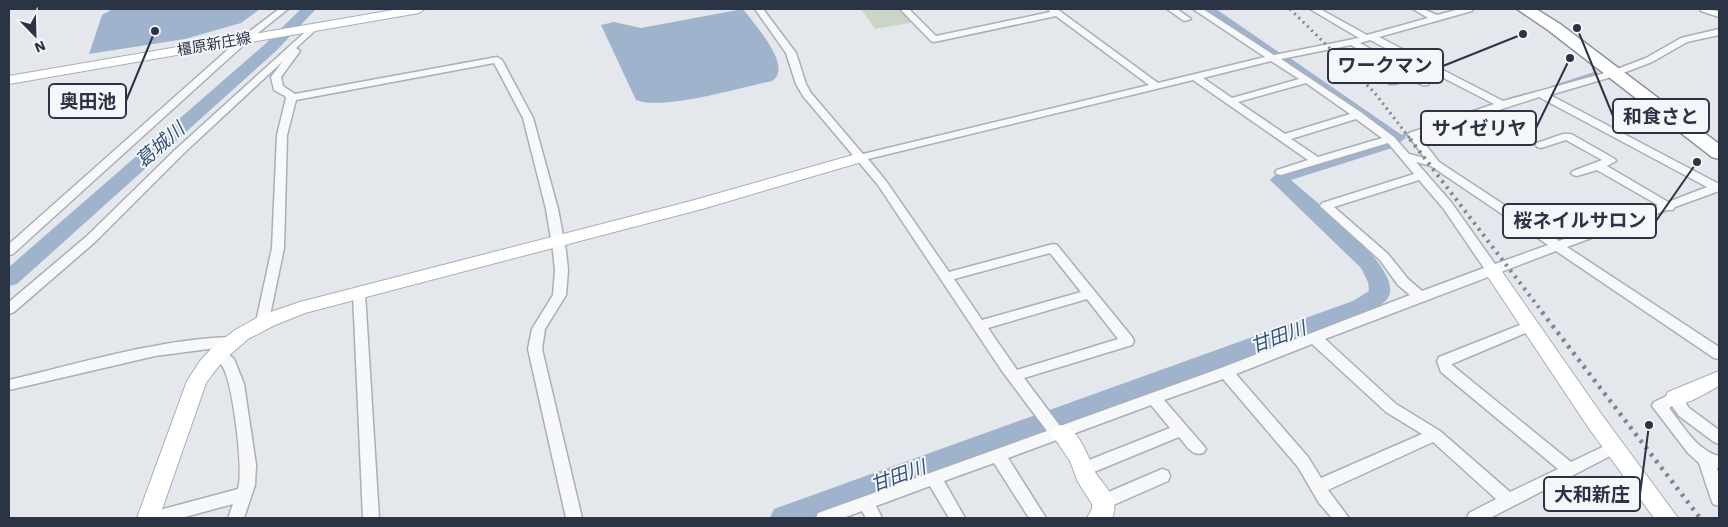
<svg xmlns="http://www.w3.org/2000/svg" width="1728" height="527" viewBox="0 0 1728 527" font-family="'Work Sans','Noto Sans JP',sans-serif">
<rect width="100%" height="100%" fill="#e4e7ec"/>
<path fill="#c9d6c5" d="M861,9H901L915,22L875,29Z"/>
<g fill="#9fb4cc">
<path d="M113,9H260L241,23L185,39L89,54L102,15Z"/>
<path d="M743,9C754,24 794,67 772,81C741,87 663,111 636,100L601,25L614,22L641,28Z"/>
</g>
<g fill="none" stroke-linecap="round" stroke-linejoin="round">
<g stroke="#9fb4cc" stroke-width="3">
<path d="M1553,87L1596,73"/>
<path d="M1510,99L1532,93"/>
<path d="M1397,138L1411,133"/>
</g>
<g fill="#9fb4cc" fill-rule="evenodd">
<path d="M301,9H316L276,51L17,284L9,286V267L264,45Z"/>
<path d="M1199,9H1216L1280,53L1272,58L1266,56Z"/>
<path d="M1284,56L1290,58L1406,138L1392,148L1291,180C1312,199 1402,267 1389,296C1386,303 1375,308 1369,313L816,518H770L774,509L1353,301L1369,291L1368,282L1361,268L1270,180L1279,171L1384,138L1278,64L1276,61L1278,58Z"/>
</g>
<defs>
<g id="street">
<path d="M279,9H288L248,41L13,254L9,255V244L242,37Z"/>
<path d="M755,9H763L796,53L806,84L811,93L863,154L1149,85L1056,16L934,42L931,41L900,9H909L936,36L1050,12L1048,9H1057L1158,83L1265,57L1193,9H1203L1274,55L1359,38L1310,9H1320L1367,35L1428,18L1413,9H1423L1437,15L1460,9H1473L1472,11L1379,37L1503,101L1612,71L1646,58L1681,38L1719,29V35L1687,42L1652,62L1618,75L1550,95L1719,184V191L1675,207L1673,210H1667L1567,247L1719,347V359L1714,358L1556,251L1325,339L1396,404L1440,431L1510,492L1558,469L1441,372L1437,361L1439,357L1525,323H1535L1537,326L1535,329L1452,364V365L1571,462L1615,441L1620,443L1623,447L1620,451L1490,518H1467L1469,513L1496,499L1433,442L1328,490L1349,518H1332L1319,503L1298,467L1223,379L1164,400L1203,445L1206,449L1203,453C1192,457 1186,445 1179,437L1089,474L1084,475L1079,474L1076,469L1079,464L1170,428L1151,405L1008,458L1046,518H1029L994,463L944,481L965,518H949L930,486L876,506L882,518H866L862,511L843,518H816L818,513L1047,431L1002,371L878,185L803,96L796,84L786,53ZM1370,40L1494,104L1409,133L1408,135L1425,158L1409,154L1394,137L1362,113L1281,59L1351,45L1403,75L1389,80V84H1395L1410,79L1422,85H1428V81L1360,43ZM1271,61L1299,79L1232,98L1203,78ZM1193,80L1308,160L1277,170L1275,172L1277,174L1281,175L1388,143L1414,174L1322,203L1320,206L1380,260L1398,285L1410,295L1221,368L1060,426L1024,378L1132,345L1134,341L1132,337L1057,245L1053,244L949,272L886,181L868,159ZM1306,83L1350,114L1285,134L1238,102ZM1539,97L1707,187L1668,202L1607,166L1616,161L1615,159L1571,134H1563L1537,143L1536,145L1537,147L1541,148L1566,140L1602,160L1573,171L1571,173L1573,175L1577,176L1597,170L1658,205L1559,241L1439,162L1419,136ZM1356,119L1382,138L1318,157L1291,139ZM1416,162L1431,166L1548,245L1495,264L1451,202ZM1419,180L1443,208L1484,268L1422,291L1408,279L1388,254L1334,207ZM1050,253L1081,292L982,320L954,279ZM1087,299L1118,339L1017,370L988,328ZM1312,344L1386,412L1422,434L1321,478L1308,457L1236,374Z"/>
<path d="M1167,9H1177L1191,19L1184,21Z"/>
<path d="M1700,9L1719,11V17L1701,11Z"/>
<path d="M314,24L319,27L296,48L300,51L281,77L283,86L295,94L497,57L502,60L533,118L558,209L566,251L568,270L566,295L545,329L542,349L582,518H566L528,349L532,329L553,295L555,270L553,251L546,209L523,118L494,63L296,100L287,135L284,248L268,325H258L256,322L272,248L277,135L286,98L285,96L274,90L271,77L283,61L184,153L95,242L14,312L9,314V302L87,236L176,149Z"/>
<path d="M359,289L365,293L379,518H363L353,293Z"/>
<path d="M229,337L234,338L236,342L234,346L220,347L234,359L244,384L256,465L255,485L244,518H228L233,504L181,518H148L150,513L156,511L238,489C244,470 233,385 223,367C220,361 214,358 211,352L216,348L155,356L9,390V380C81,363 155,340 229,337Z"/>
<path d="M1675,392L1680,394L1689,408L1719,430V444L1714,442L1679,416L1672,406L1669,408C1683,425 1696,450 1719,456V468H1717L1719,476V506L1713,504L1711,499L1699,463L1688,453L1652,406L1654,402Z"/>
<path d="M1162,469L1168,471L1170,476L1168,481L1109,507L1103,509L1097,507L1095,502L1097,497Z"/>
</g>
<g id="secondary">
<path d="M399,9H425L419,13L9,84V76Z"/>
<path d="M860,153L865,155L868,158L865,161L702,209L305,313L275,325L248,339L225,359L214,372L206,383L159,518H137L187,381L200,361L211,349L235,330L262,315L300,302L691,201Z"/>
<path d="M1492,264L1498,266L1602,415L1678,518H1654L1588,427L1486,274L1483,270L1486,266Z"/>
<path d="M1719,371V386C1705,393 1683,409 1668,404L1665,398L1668,392Z"/>
<path d="M1062,425C1081,431 1087,456 1095,472C1101,482 1112,491 1114,503C1115,508 1114,513 1112,518H1087L1092,509V504L1078,482L1070,461L1051,433L1055,427Z"/>
</g>
<path id="highway" d="M1517,9H1536L1560,24L1719,144V159L1712,157L1548,30Z"/>
</defs>
<use href="#street" stroke="#a9aeb7" stroke-width="3"/>
<use href="#secondary" stroke="#a9aeb7" stroke-width="2"/>
<use href="#highway" stroke="#8b94a3" stroke-width="3"/>
<use href="#street" fill="#f7f8fa" fill-rule="evenodd"/>
<use href="#secondary" fill="#fff" fill-rule="evenodd"/>
<use href="#highway" fill="#fff" fill-rule="evenodd"/>
<path stroke="#7d8696" stroke-width="3" stroke-dasharray="2 4" stroke-linecap="butt" d="M1290,9L1374,92L1411,140"/>
<path stroke="#7d8696" stroke-width="4" stroke-dasharray="2.5 5" stroke-linecap="butt" d="M1410,139L1543,313"/>
<path stroke="#7d8696" stroke-width="4.5" stroke-dasharray="3 5.5" stroke-linecap="butt" d="M1542,312L1700,518"/>
</g>
<g text-anchor="middle" dominant-baseline="central" stroke-width="4" stroke-linejoin="round" paint-order="stroke">
<g font-size="15" fill="#2b3445" stroke="#f4f6f9">
<text transform="translate(214 44) rotate(-10)">橿原新庄線</text>
</g>
<g font-size="19" font-style="italic" fill="#34527a" stroke="#f4f6f9">
<text transform="translate(160 145) rotate(-41)">葛城川</text>
<text transform="translate(1278 337) rotate(-20)">甘田川</text>
<text transform="translate(898 476) rotate(-20)">甘田川</text>
</g>
</g>
<path fill="none" stroke="#2b3445" stroke-width="2" d="M1523 34L1443 66M155 31L126 101M1577 28L1613 116M1570 58L1536 128M1697 162L1656 221M1649 425L1640 494"/>
<g fill="#2b3445" stroke="#f4f6f9" stroke-width="2">
<circle cx="1523" cy="34" r="5"/>
<circle cx="155" cy="31" r="5"/>
<circle cx="1577" cy="28" r="5"/>
<circle cx="1570" cy="58" r="5"/>
<circle cx="1697" cy="162" r="5"/>
<circle cx="1649" cy="425" r="5"/>
</g>
<g fill="#f4f6f9" stroke="#2b3445" stroke-width="2">
<rect x="1328" y="49" width="115" height="34" rx="5"/>
<rect x="49" y="84" width="77" height="34" rx="5"/>
<rect x="1613" y="99" width="96" height="34" rx="5"/>
<rect x="1421" y="111" width="115" height="34" rx="5"/>
<rect x="1503" y="204" width="153" height="34" rx="5"/>
<rect x="1544" y="477" width="96" height="34" rx="5"/>
</g>
<g font-size="19" text-anchor="middle" font-weight="bold" fill="#2b3445">
<text x="1385" y="72">ワークマン</text>
<text x="88" y="108">奥田池</text>
<text x="1661" y="123">和食さと</text>
<text x="1479" y="135">サイゼリヤ</text>
<text x="1580" y="227">桜ネイルサロン</text>
<text x="1592" y="501">大和新庄</text>
</g>
<rect width="1728" height="527" fill="none" stroke="#2b3445" stroke-width="20"/>
<g transform="translate(35 35) rotate(157)" stroke="#f4f6f9" stroke-width="4" paint-order="stroke">
<path d="M0-4L9 19L0 12L-9 19Z" fill="#2b3445"/>
<text y="-8" font-size="14" font-weight="bold" text-anchor="middle" fill="#2b3445">N</text>
</g>
</svg>
